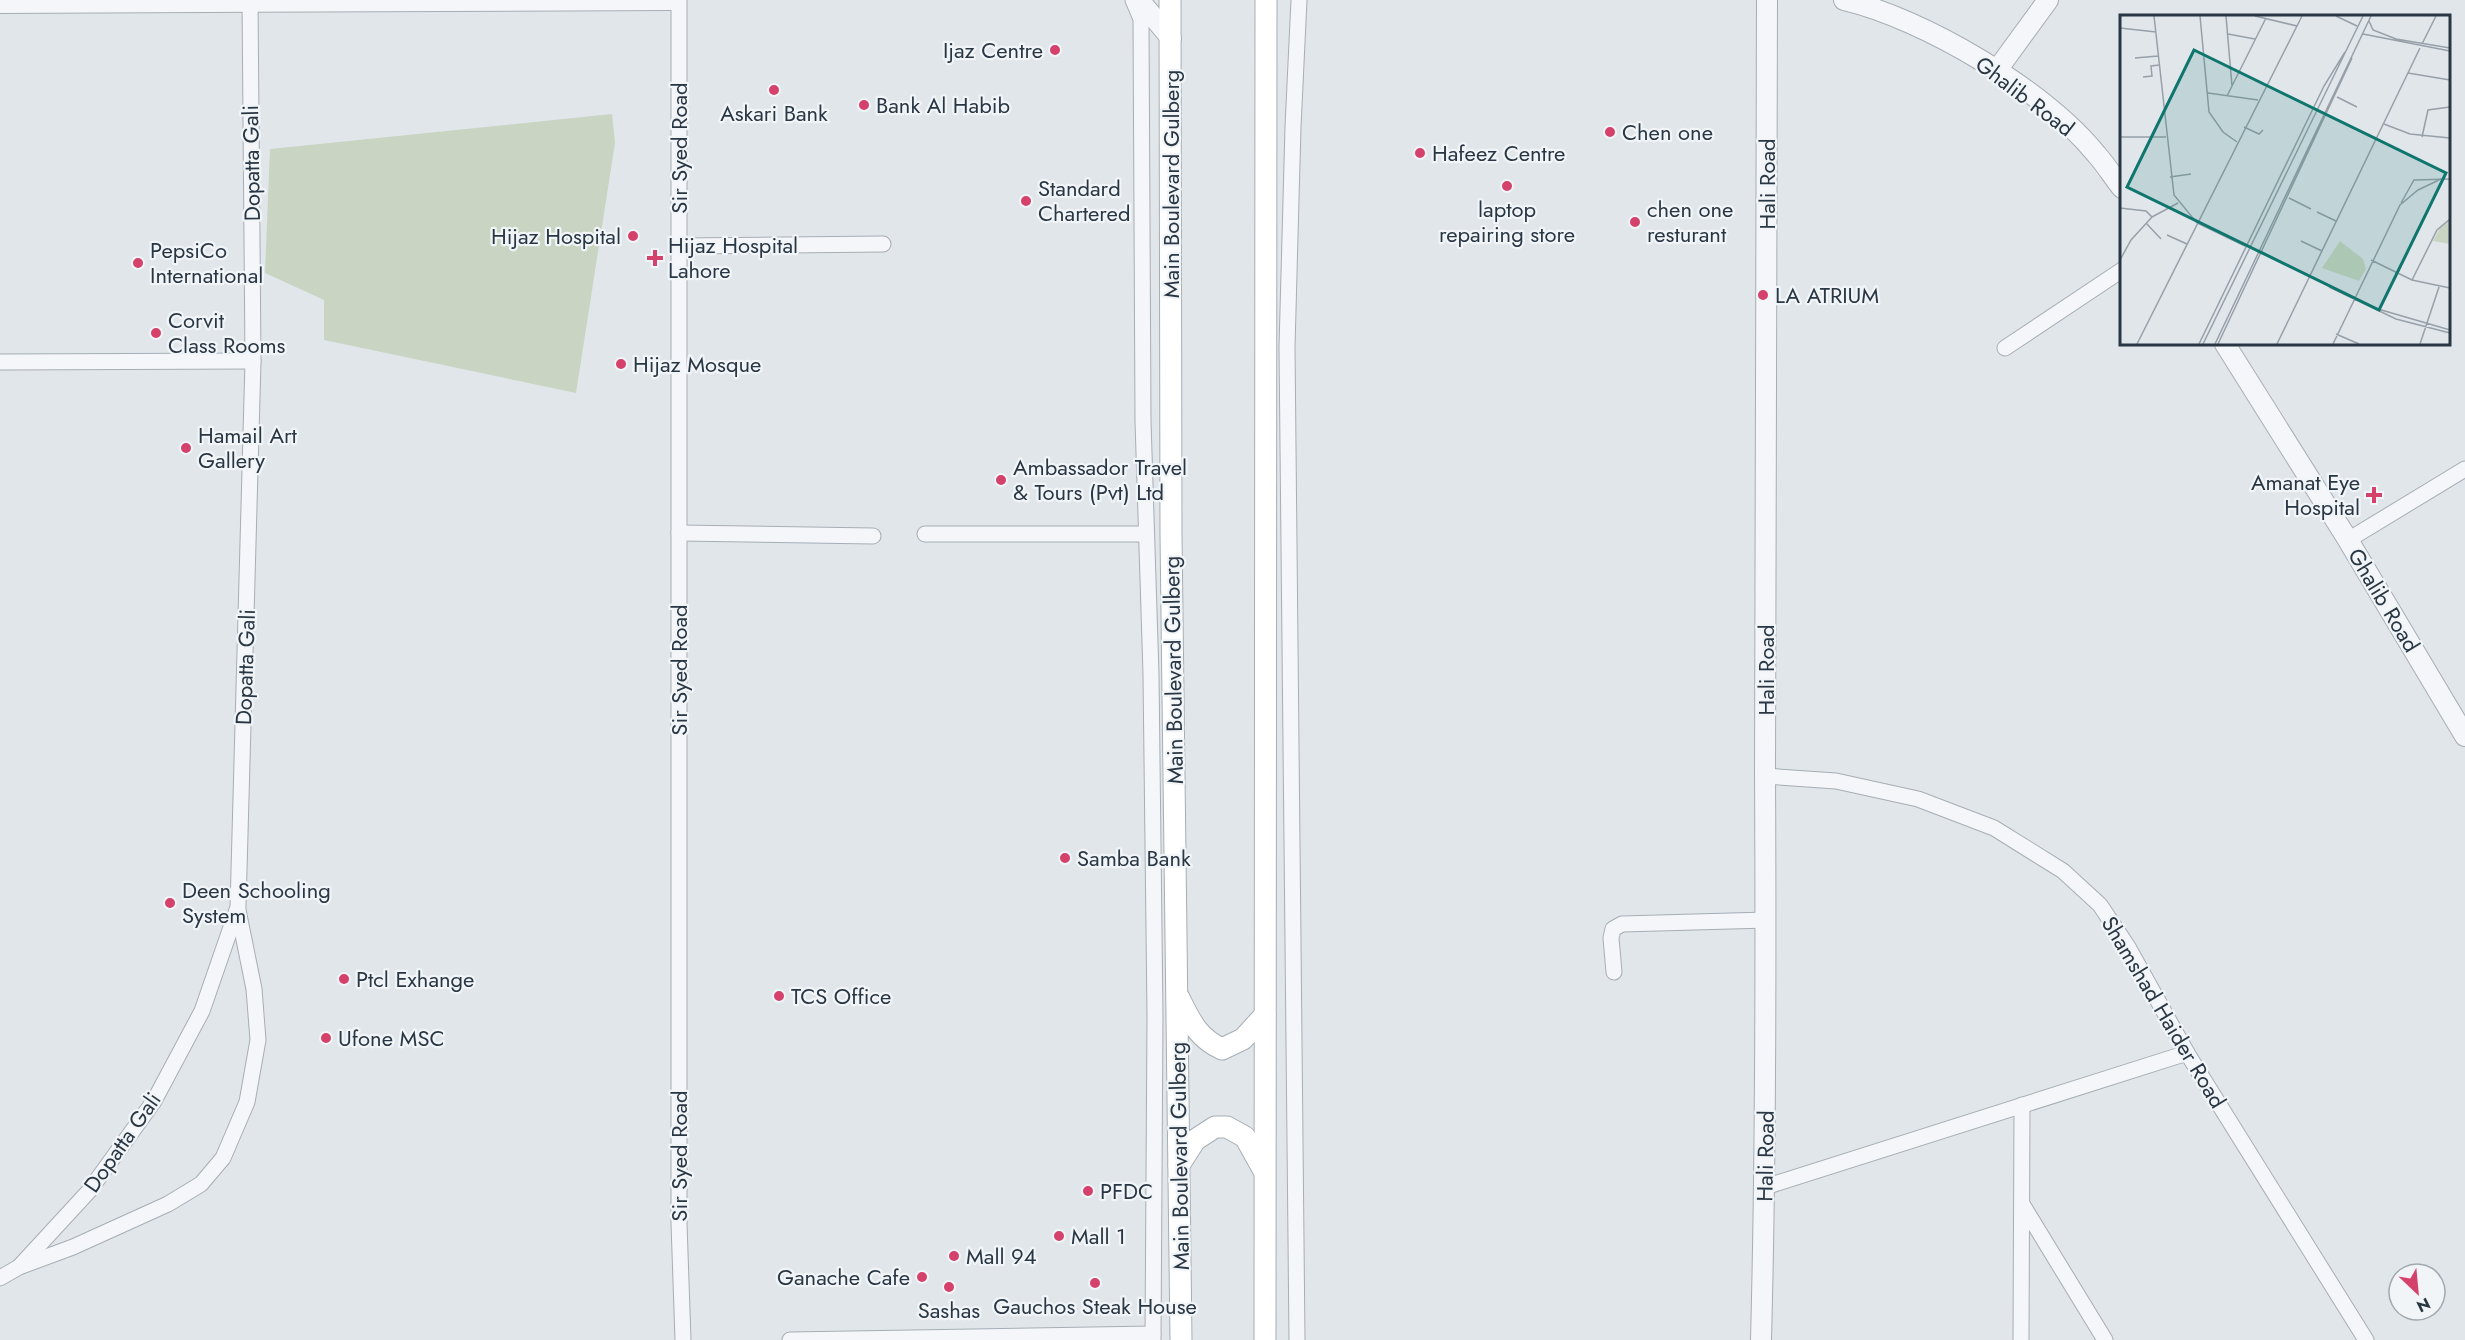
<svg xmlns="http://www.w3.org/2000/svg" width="2465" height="1340" viewBox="0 0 2465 1340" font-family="Jost,sans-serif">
<rect width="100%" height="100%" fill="#e1e6eb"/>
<path fill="#c9d5c2" d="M612,114L615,143L576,393L324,340V300L265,273L270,149Z"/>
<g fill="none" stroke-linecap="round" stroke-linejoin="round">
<defs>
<g id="minor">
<path d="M679,0V1223L683,1340"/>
<path d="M1133,0L1141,19L1143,421L1151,674L1155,1015L1153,1340"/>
<path d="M680,246L883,244"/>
<path d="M2005,348L2122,270"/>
<path d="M0,362L253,361"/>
<path d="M679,533L873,536"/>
<path d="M925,534H1146"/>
<path d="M2348,540L2465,469"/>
<path d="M1765,776L1836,781L1918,799L1994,828L2063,871L2100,905L2128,947L2187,1053L2366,1340"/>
<path d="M1614,972L1611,938L1613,929L1622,924L1767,920"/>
<path d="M1765,1187L2187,1053"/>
<path d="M2022,1204L2105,1340"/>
<path d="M19,1267L89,1191L154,1101L202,1011L238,907L253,361L250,0"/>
<path d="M0,1278L19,1267L73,1247L168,1204L201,1184L223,1158L247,1102L258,1040L254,989L238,910"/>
<path d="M790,1340L1153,1334"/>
<path d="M1297,1340L1287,347L1293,127L1299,0"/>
<path d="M2021,1340L2022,1105"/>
</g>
<g id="tertiary">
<path d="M1139,0L1171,38"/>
<path d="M1844,0C1925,19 2044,90 2097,155C2106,165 2113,177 2122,188"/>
<path d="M0,3L674,0"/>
<path d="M1997,70L2048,0"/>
<path d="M2225,344L2348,540L2465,736"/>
<path d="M1761,1340C1766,1151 1766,963 1765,774C1765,516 1767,258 1767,0"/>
</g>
<g id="secondary">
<path d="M1170,0L1171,534L1181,1340"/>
<path d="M1179,998C1191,1022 1198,1038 1222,1049L1243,1039L1265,1015"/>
<path d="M1179,1165L1195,1140L1215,1127H1227L1245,1137L1264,1171"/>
<path d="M1265,1340L1266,0"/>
</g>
</defs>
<use href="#minor" stroke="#a6aeb5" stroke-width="17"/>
<use href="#tertiary" stroke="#a6aeb5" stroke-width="22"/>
<use href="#secondary" stroke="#a6aeb5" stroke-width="23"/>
<use href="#minor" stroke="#f4f6f9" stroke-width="15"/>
<use href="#tertiary" stroke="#f4f6f9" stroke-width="20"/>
<use href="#secondary" stroke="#fff" stroke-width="21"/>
</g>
<g fill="#d4426c" stroke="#f1f5f8" stroke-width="2">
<circle cx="1055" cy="50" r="6"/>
<circle cx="774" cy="90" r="6"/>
<circle cx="864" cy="105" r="6"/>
<circle cx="1610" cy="132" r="6"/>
<circle cx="1420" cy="153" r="6"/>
<circle cx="1507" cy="186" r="6"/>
<circle cx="1026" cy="201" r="6"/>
<circle cx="1635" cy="222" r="6"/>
<circle cx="633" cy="236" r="6"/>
<path d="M652 249h6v6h6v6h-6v6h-6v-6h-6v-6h6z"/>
<circle cx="138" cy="263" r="6"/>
<circle cx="1763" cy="295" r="6"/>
<circle cx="156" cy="333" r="6"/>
<circle cx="621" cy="364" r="6"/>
<circle cx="186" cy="448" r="6"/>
<circle cx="1001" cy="480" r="6"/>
<path d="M2371 486h6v6h6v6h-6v6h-6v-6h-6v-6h6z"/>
<circle cx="1065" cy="858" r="6"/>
<circle cx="170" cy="903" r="6"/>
<circle cx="344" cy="979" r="6"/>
<circle cx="779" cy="996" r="6"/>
<circle cx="326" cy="1038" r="6"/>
<circle cx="1088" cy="1191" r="6"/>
<circle cx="1059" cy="1236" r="6"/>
<circle cx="954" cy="1256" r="6"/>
<circle cx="922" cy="1277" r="6"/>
<circle cx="1095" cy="1283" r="6"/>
<circle cx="949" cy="1287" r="6"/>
</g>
<g text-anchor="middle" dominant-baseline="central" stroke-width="4.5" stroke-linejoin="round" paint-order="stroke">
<g font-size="22" fill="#293643" stroke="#f1f5f8" text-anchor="start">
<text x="1043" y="50" text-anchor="end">Ijaz Centre</text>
<text x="876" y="105">Bank Al Habib</text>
<text x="774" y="113" text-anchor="middle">Askari Bank</text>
<text x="1622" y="132">Chen one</text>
<text x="1432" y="153">Hafeez Centre</text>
<text x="1038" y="188">Standard<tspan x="1038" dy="25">Chartered</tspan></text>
<text x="1507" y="209" text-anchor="middle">laptop<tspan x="1507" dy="25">repairing store</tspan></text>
<text x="1647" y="209">chen one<tspan x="1647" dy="25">resturant</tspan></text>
<text x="621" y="236" text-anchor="end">Hijaz Hospital</text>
<text x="668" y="245">Hijaz Hospital<tspan x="668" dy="25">Lahore</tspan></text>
<text x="150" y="250">PepsiCo<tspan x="150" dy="25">International</tspan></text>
<text x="1775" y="295">LA ATRIUM</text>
<text x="168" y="320">Corvit<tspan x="168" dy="25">Class Rooms</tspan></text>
<text x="633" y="364">Hijaz Mosque</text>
<text x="198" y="435">Hamail Art<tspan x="198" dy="25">Gallery</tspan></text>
<text x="1013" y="467">Ambassador Travel<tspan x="1013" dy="25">&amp; Tours (Pvt) Ltd</tspan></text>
<text x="2360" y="482" text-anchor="end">Amanat Eye<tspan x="2360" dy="25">Hospital</tspan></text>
<text x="1077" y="858">Samba Bank</text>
<text x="182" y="890">Deen Schooling<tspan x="182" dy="25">System</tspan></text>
<text x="356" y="979">Ptcl Exhange</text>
<text x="791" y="996">TCS Office</text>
<text x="338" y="1038">Ufone MSC</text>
<text x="1100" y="1191">PFDC</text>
<text x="1071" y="1236">Mall 1</text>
<text x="966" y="1256">Mall 94</text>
<text x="910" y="1277" text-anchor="end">Ganache Cafe</text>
<text x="1095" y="1306" text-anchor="middle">Gauchos Steak House</text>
<text x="949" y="1310" text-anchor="middle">Sashas</text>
</g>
<g font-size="22" fill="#293643" stroke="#f1f5f8">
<text transform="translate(2025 96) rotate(37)">Ghalib Road</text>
<text transform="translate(679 148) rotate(-90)">Sir Syed Road</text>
<text transform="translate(251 163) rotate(-91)">Dopatta Gali</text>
<text transform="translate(1171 184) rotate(-90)">Main Boulevard Gulberg</text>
<text transform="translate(1767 184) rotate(-90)">Hali Road</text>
<text transform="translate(2384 600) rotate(59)">Ghalib Road</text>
<text transform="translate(245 667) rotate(-88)">Dopatta Gali</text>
<text transform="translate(679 670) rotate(-90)">Sir Syed Road</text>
<text transform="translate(1173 670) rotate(-91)">Main Boulevard Gulberg</text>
<text transform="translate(1766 670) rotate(-90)">Hali Road</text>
<text transform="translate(2164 1012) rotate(59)">Shamshad Haider Road</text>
<text transform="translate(122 1142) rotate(-55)">Dopatta Gali</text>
<text transform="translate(679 1156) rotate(-90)">Sir Syed Road</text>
<text transform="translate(1179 1156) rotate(-91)">Main Boulevard Gulberg</text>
<text transform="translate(1765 1156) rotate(-89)">Hali Road</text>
</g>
</g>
<g transform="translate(2120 15)">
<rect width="330" height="330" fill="#e1e6eb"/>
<path d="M330,205V229L313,226L320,213ZM220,226L243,244L246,254L239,266L202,253Z" fill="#c9d5c2"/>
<path fill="none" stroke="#97a0a8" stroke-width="1.5" d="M34,1L54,180L77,208L125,231M80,1L89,97L103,117L117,127M106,1L112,71M135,1L177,11M216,1L237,11M249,6L253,15L276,24L330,33M0,13L36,17M108,19L135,24M243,19L330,36M302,29L316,1M15,43L38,41M288,58L330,65M23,62L32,61L31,51L39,50M88,78L138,85M107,81L146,3M217,82L237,92M208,101L256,123M264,109L290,119L330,123M124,112L139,119L143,115M0,122H46M302,122L308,95L330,92M50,162L71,159M169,183L191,194M281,188L294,165L330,164M0,193L26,196L32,202L58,188M197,197L216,206M26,208L41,224M47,220L67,229M181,226L202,236M142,237L258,294L330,315M0,245L11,225L32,202M251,245L292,265L330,273M292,265L317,215L330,204M209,272L276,304L330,318M216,319L239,329M17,329L182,1M79,329L204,71L225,37M83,329L243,1M95,329L251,1M98,329L232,43M157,329L300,33M213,329L280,190L298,175L321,164M300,329L319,272"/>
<path fill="#0f766e" fill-opacity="0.15" stroke="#0f766e" stroke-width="3" d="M74,35L326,158L259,295L7,172Z"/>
<rect width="330" height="330" fill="none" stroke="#293643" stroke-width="3"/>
</g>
<g transform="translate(2417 1292) rotate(154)"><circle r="28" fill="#f1f5f8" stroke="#a1a9b0" stroke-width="1.5"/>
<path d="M0-4.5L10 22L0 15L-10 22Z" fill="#d4426c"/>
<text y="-9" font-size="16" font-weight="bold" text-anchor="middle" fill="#293643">N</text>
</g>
</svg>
